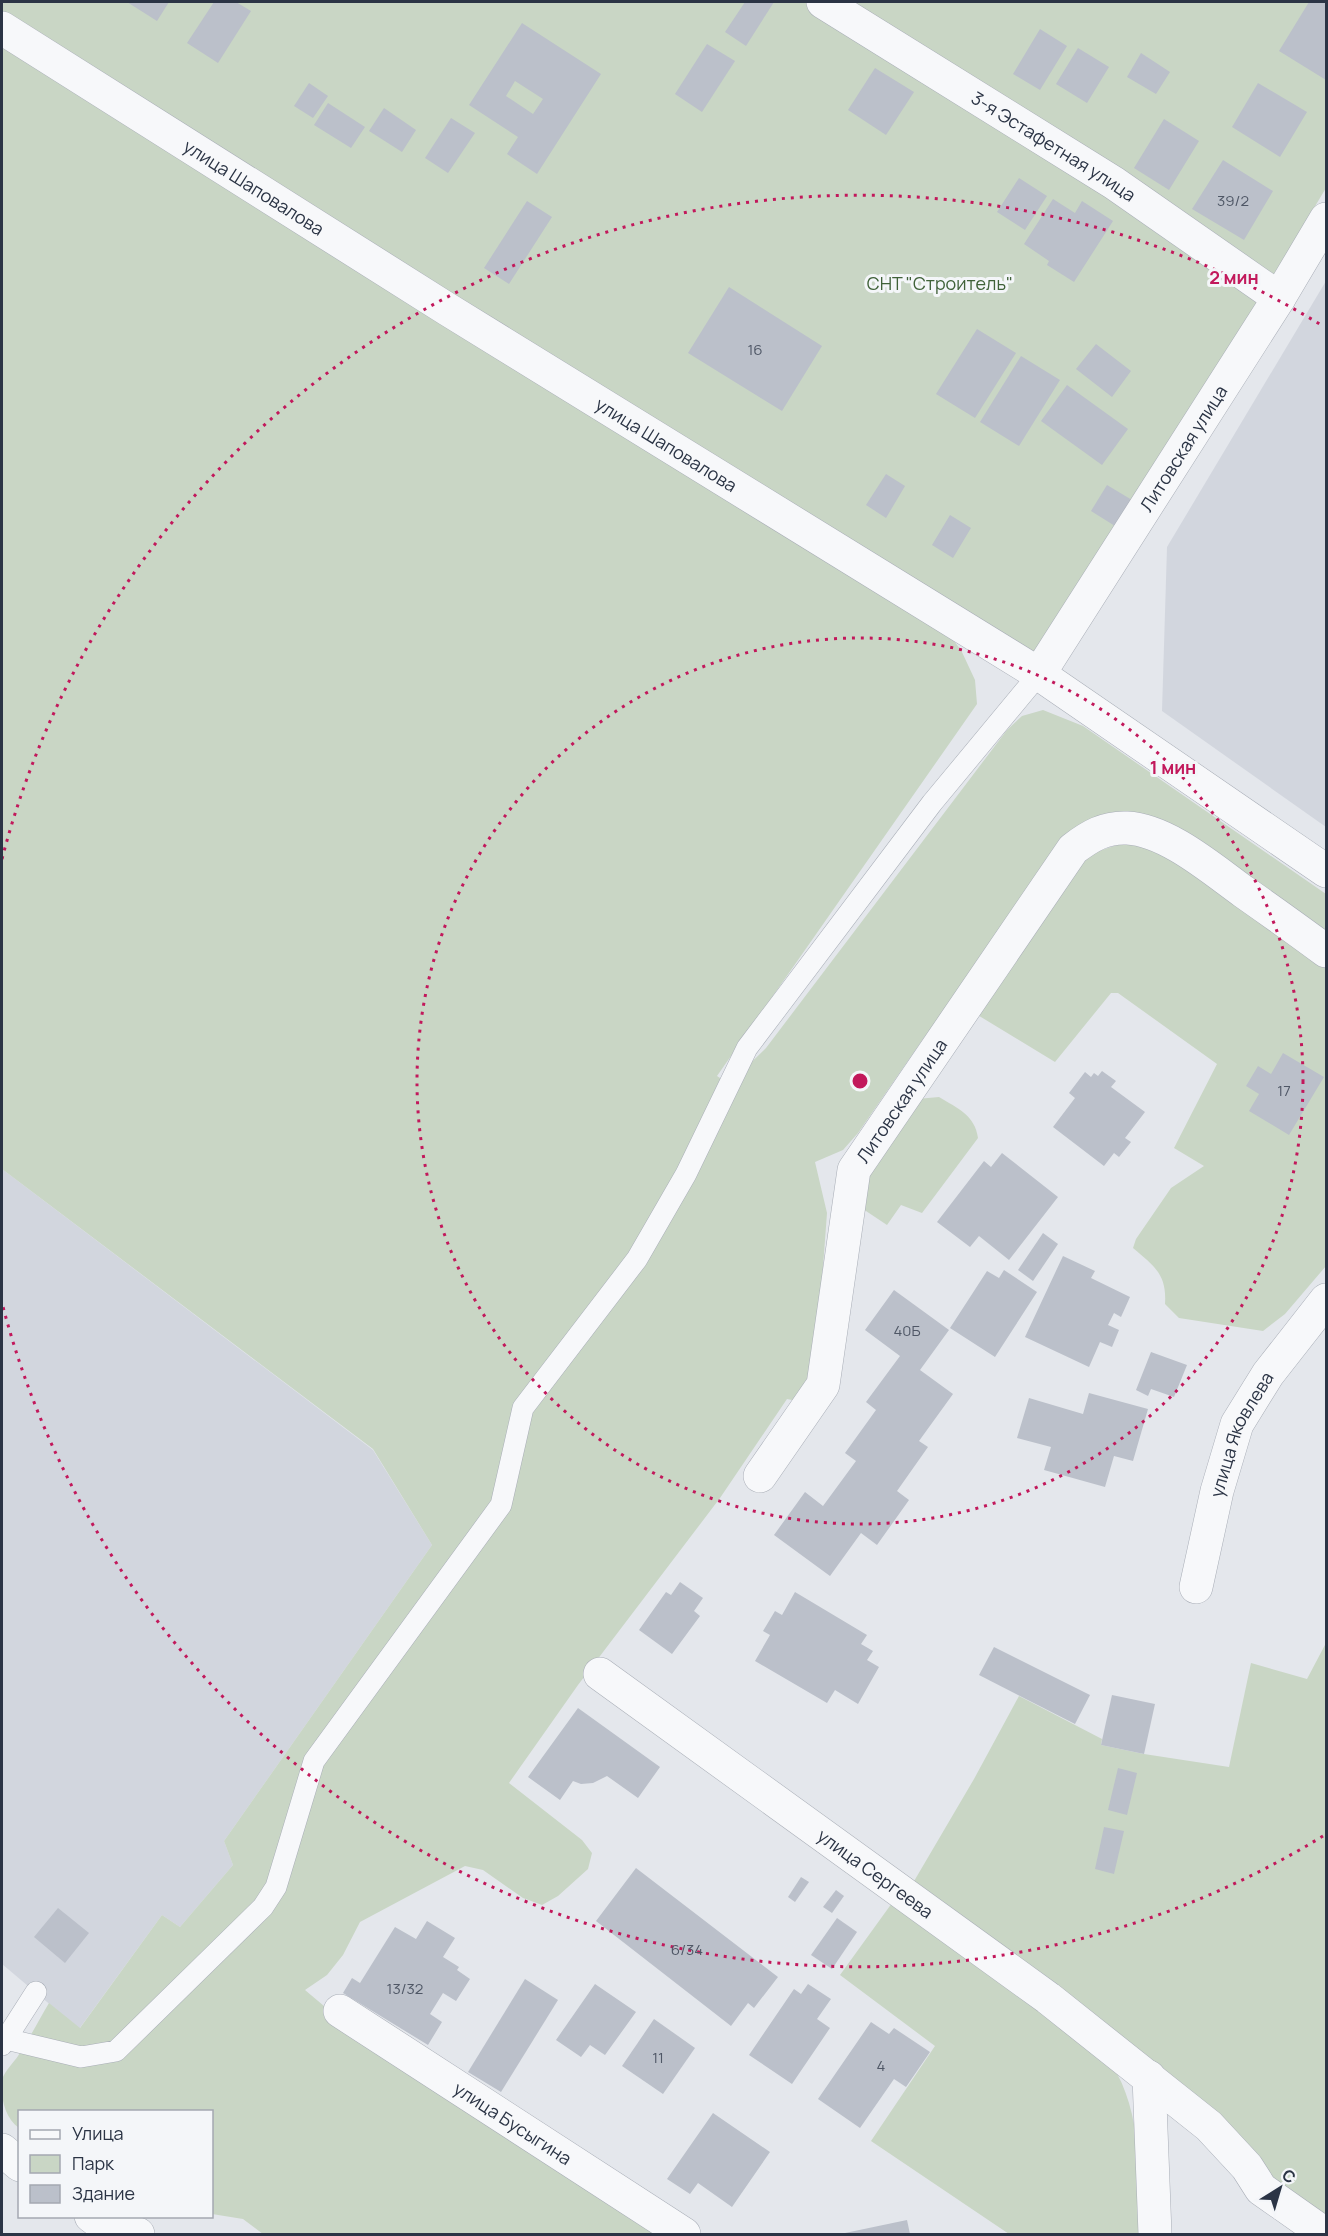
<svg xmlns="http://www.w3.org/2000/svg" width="1328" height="2236" viewBox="0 0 1328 2236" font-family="Manrope,sans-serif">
<rect width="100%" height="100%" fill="#e4e7ec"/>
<g fill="#d2d6de">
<path d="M1326,281V827L1162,711L1167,547Z"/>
<path d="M2,1169L373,1450L432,1545L224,1841L233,1865L180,1927L162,1915L79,2029L2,1964Z"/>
</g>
<g fill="#c9d6c5">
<path d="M2,2H1326V188L1033,675L946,631L961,650L975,680L977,704L717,1076L729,1084L766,1048L1007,730L1022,716L1043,710L1083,726L1326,894V937L1195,844L1075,831L923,1039L858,1133L843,1150L815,1162L827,1213L815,1375L797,1401L787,1399L720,1498L578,1685L509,1783L582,1840L592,1853L588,1869L558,1896L542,1905L523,1898L483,1870L465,1866L360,1922L343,1955L327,1975L305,1990L356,2033L684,2234H263L243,2219L212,2214V2112H20L19,2128C5,2118 0,2097 2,2079C6,2070 13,2063 18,2056C29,2039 39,2020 49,2003L80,2028L162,1915L180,1927L233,1865L224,1841L432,1545L373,1449L2,1169Z"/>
<path d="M1120,844L1156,847L1326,962V1266L1285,1314L1263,1331L1179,1318L1165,1304C1167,1274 1154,1266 1133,1248L1136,1239L1171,1188L1204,1166L1174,1148L1217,1064L1118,993H1111L1055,1062L976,1014L1083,862L1096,852Z"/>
<path d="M939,1097C957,1108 975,1115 978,1138L922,1213L901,1205L887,1225L860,1207L865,1177L917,1099Z"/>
<path d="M1326,1643V2228L910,1888L974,1779L1019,1696L1102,1739L1101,1745L1144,1754L1229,1767L1251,1663L1307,1679Z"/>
<path d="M892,1903L1112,2065C1142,2111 1140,2181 1143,2234H1009L871,2141L935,2046L840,1975Z"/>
</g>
<g fill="#bbc0ca" fill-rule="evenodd">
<path d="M127,2H169L157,21Z"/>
<path d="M214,2H236L251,11L218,63L187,43Z"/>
<path d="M745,2H774L746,46L725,32Z"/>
<path d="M1309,2H1326V80L1279,51Z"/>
<path d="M522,23L601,74L537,174L507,154L518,137L469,105ZM515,81L543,99L533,114L506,96Z"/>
<path d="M1040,29L1067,46L1040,90L1013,74Z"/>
<path d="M707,44L735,61L702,112L675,94Z"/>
<path d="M1078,48L1109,67L1087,103L1056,84Z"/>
<path d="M1141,53L1170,72L1156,94L1127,77Z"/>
<path d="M875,68L914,92L886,135L848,110Z"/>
<path d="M309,83L328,96L313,118L294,106Z"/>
<path d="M1258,83L1307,112L1280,157L1232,127Z"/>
<path d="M328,103L365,127L351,148L314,125Z"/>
<path d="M384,108L416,130L402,152L369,131Z"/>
<path d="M451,118L475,133L448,173L425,158Z"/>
<path d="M1164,119L1199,141L1169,190L1134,168Z"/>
<path d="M1223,160L1273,191L1244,240L1192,209Z"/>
<path d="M1019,178L1047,196L1025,230L997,212Z"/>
<path d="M1053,199L1075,213L1082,201L1113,221L1074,282L1047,265L1049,261L1024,244Z"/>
<path d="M527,201L552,217L509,284L484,268Z"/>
<path d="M729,287L822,346L782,411L688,353Z"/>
<path d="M977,329L1016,353L975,418L936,394Z"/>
<path d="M1096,344L1131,371L1112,397L1076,369Z"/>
<path d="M1021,356L1060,380L1019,446L980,422Z"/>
<path d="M1067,385L1128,429L1102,465L1041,421Z"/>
<path d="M886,474L905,486L886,518L866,505Z"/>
<path d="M1107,485L1132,500L1115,526L1091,511Z"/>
<path d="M950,515L971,528L953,558L932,545Z"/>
<path d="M1283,1053L1324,1077L1289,1135L1249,1111L1259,1094L1246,1086L1258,1066L1271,1074Z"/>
<path d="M1102,1071L1116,1081L1111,1087L1145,1112L1125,1138L1131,1142L1119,1157L1114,1153L1104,1166L1053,1127L1075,1098L1069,1093L1085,1072L1091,1077L1094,1073L1098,1076Z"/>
<path d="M1002,1153L1058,1197L1009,1260L979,1236L970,1247L937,1222L984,1161L991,1167Z"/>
<path d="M1043,1233L1058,1244L1033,1281L1018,1270Z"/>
<path d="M1063,1256L1095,1271L1091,1278L1130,1297L1121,1317L1114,1313L1108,1325L1119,1330L1112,1347L1100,1342L1089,1367L1025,1337Z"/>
<path d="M1004,1270L1037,1292L995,1357L950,1328L987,1271L999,1278Z"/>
<path d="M894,1290L949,1330L920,1370L953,1394L919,1441L928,1447L897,1491L909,1500L877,1545L861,1533L830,1576L774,1535L805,1492L823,1506L856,1461L845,1453L876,1410L866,1402L900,1356L865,1330Z"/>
<path d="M1151,1352L1187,1365L1174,1397L1151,1389L1148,1396L1136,1390Z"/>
<path d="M1089,1393L1148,1409L1133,1461L1114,1456L1105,1487L1044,1470L1051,1447L1017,1438L1029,1398L1083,1414Z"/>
<path d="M680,1582L703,1598L694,1611L700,1616L672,1654L639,1630L666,1592L671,1595Z"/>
<path d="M795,1592L867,1635L861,1644L873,1651L867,1660L879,1667L858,1704L835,1690L827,1703L755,1661L770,1635L763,1631L775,1611L782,1615Z"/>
<path d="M994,1647L1090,1695L1075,1724L979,1675Z"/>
<path d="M1112,1695L1155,1704L1144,1754L1101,1745Z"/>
<path d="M578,1708L660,1767L638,1798L607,1776L593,1783L581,1784L573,1781L560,1800L528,1777Z"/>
<path d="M1118,1768L1137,1773L1127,1815L1108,1810Z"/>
<path d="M1104,1827L1124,1831L1114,1874L1095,1869Z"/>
<path d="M636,1868L778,1977L754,2008L748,2003L731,2026L596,1921Z"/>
<path d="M801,1877L809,1882L795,1902L788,1897Z"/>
<path d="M836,1890L844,1896L832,1913L823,1907Z"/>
<path d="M58,1908L89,1933L65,1963L34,1937Z"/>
<path d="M837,1918L857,1932L832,1969L811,1955Z"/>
<path d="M427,1921L455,1938L443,1957L459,1967L457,1970L470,1979L456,2001L443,1993L430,2014L442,2022L428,2045L343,1993L352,1978L360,1983L395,1927L416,1939Z"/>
<path d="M525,1979L558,2000L501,2092L468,2072Z"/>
<path d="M595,1984L636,2012L605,2055L590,2045L581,2057L556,2040Z"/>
<path d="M808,1984L831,1999L817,2019L830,2028L792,2084L749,2055L794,1989L801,1994Z"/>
<path d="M654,2019L695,2048L663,2094L622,2066Z"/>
<path d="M871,2022L889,2034L894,2028L930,2052L906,2087L894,2079L860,2128L818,2099Z"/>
<path d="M713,2113L770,2152L732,2207L698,2183L690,2194L667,2179Z"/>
<path d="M907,2220L910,2234H846L845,2233Z"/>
</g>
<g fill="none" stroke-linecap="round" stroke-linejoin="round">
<defs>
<g id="lane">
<path d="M6,2039L81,2057L116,2051L263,1907L276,1887L314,1761L501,1505L523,1408L637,1259L686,1174L747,1048L932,803L1039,674"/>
<path d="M2,2045L36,1992"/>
</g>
<g id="street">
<path id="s1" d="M823,2L1114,183L1279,298"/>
<path id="s2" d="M2,28L447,309L1039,674L1326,871"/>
<path id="s3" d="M1039,674L1279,298L1326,219"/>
<path id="s4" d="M760,1476L823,1385L854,1170L1073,849C1090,836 1105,827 1127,828C1167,830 1212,869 1244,892C1271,911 1299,931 1326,951"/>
<path id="s5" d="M1196,1587L1217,1491L1237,1424L1268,1374L1326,1300"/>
<path id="s6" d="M600,1674L1048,1998L1209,2126L1247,2167L1261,2189L1325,2234"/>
<path id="s7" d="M340,2011L684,2234"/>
<path d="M1149,2077L1155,2234"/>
<path d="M2,2150L20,2165"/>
<path d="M91,2216L99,2222L138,2234"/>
</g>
</defs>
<use href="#lane" stroke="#a9aeb7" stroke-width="22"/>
<use href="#street" stroke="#a9aeb7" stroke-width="34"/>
<use href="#lane" stroke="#f7f8fa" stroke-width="21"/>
<use href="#street" stroke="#f7f8fa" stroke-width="33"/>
</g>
<g fill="none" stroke="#c2185b" stroke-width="3" stroke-dasharray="3 6">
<circle cx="860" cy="1081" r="443"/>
<path d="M1323 1836A886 886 0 0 1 2 1303M2 859A886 886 0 0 1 1323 326"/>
</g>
<g text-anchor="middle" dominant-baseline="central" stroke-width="6" stroke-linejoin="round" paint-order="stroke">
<g font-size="15" fill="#4f5766">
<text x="1233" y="200">39/2</text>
<text x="755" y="349">16</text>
<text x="1284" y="1090">17</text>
<text x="907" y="1330">40Б</text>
<text x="687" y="1949">6/34</text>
<text x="405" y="1988">13/32</text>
<text x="658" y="2057">11</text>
<text x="881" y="2065">4</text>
</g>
<g font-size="18" fill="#2b3445" stroke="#f4f6f9">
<text stroke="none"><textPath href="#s1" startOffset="272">3-я Эстафетная улица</textPath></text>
<text stroke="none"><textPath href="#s2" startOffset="298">улица Шаповалова</textPath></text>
<text stroke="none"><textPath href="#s2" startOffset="784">улица Шаповалова</textPath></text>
<text stroke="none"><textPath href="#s3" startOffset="268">Литовская улица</textPath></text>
<text stroke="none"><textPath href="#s4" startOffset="412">Литовская улица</textPath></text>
<text stroke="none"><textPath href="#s5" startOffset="160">улица Яковлева</textPath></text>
<text stroke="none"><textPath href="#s6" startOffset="340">улица Сергеева</textPath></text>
<text stroke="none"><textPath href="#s7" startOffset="206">улица Бусыгина</textPath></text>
</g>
<g font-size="18" fill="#3f6138" stroke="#f4f6f9">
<text x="940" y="283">СНТ "Строитель"</text>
</g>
</g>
<circle cx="860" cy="1081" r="9" fill="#c2185b" stroke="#f4f6f9" stroke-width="3"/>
<g font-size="18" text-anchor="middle" font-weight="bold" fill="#c2185b" stroke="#f4f6f9" stroke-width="6" stroke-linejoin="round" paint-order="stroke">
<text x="1234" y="284">2 мин</text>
<text x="1173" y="774">1 мин</text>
</g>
<rect width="1328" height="2236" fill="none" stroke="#2b3445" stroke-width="6"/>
<rect x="18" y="2110" width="195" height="108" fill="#f4f6f9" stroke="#a4a8b1" stroke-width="1.5"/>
<rect x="30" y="2130" width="30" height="9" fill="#f7f8fa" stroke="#a4a8b1" stroke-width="1.5"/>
<text x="72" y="2140" font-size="18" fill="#2b3445">Улица</text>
<rect x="30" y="2155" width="30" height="18" fill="#c9d6c5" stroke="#a4a8b1" stroke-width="1.5"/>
<text x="72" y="2170" font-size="18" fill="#2b3445">Парк</text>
<rect x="30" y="2185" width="30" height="18" fill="#bbc0ca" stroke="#a4a8b1" stroke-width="1.5"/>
<text x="72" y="2200" font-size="18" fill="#2b3445">Здание</text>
<g transform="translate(1280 2188) rotate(37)" stroke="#f4f6f9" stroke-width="4.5" paint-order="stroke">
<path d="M0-4.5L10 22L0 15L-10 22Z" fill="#2b3445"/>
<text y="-9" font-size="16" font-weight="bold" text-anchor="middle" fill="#2b3445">С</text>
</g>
</svg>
